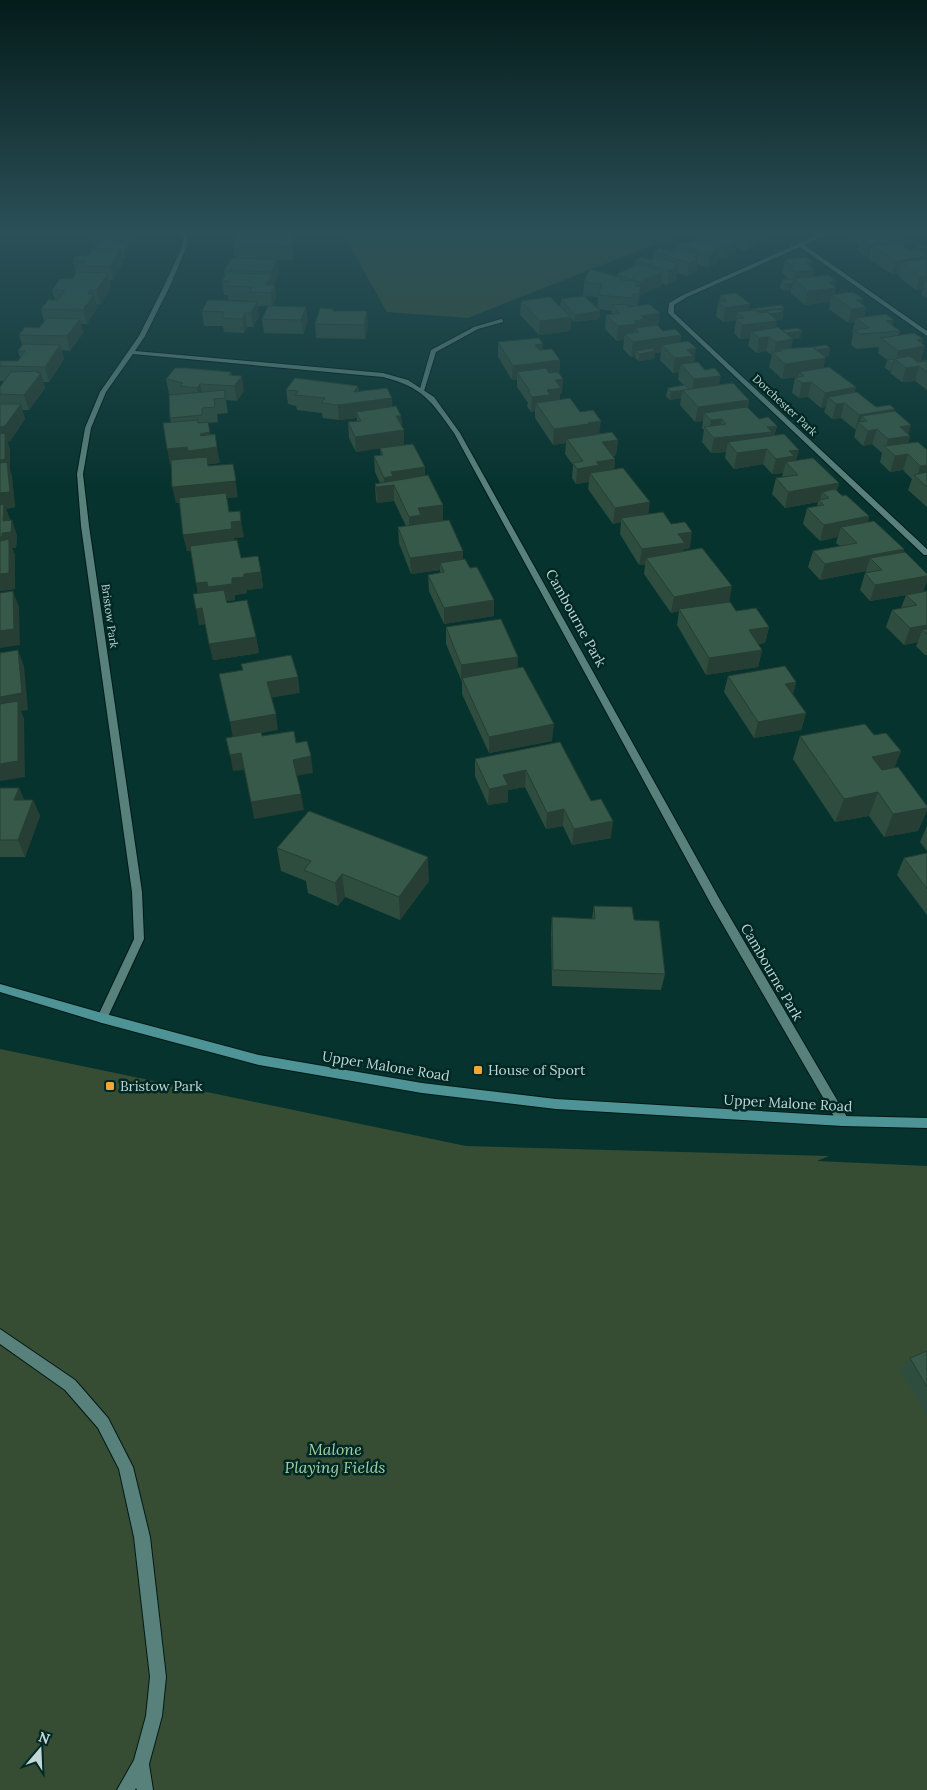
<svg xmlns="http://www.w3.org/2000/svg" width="927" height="1790" viewBox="0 0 927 1790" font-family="Lora,serif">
<rect width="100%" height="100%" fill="#07332f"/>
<g fill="#374d33">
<path d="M343,234H680L468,318L387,312Z"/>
<path d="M0,1049L466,1146L829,1156L817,1161L927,1166V1790H0Z"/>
</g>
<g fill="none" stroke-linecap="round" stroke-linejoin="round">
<defs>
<g id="lane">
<path d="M501,319L503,320V322L478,329L436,352L424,391L419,392L431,350L474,327Z"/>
<path d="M0,1329L75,1380L108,1418L133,1467L150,1537L166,1677L162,1716L149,1764L153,1790H137L136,1788L135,1790H117L134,1760L146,1716L150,1677L134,1537L119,1469L98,1428L65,1390L0,1344Z"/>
</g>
<g id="street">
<path d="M183,234H187V245L171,284L145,336L135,351L383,373L408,380L434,397L460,433L720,900L847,1117L849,1121L847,1125L843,1126L839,1125L712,906L454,433C431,401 423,387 383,377L133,354L106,392L91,428L83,474L89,526L142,892L144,939L106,1021L102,1023L98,1021L97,1018L134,939L132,892L81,526L77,474L85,428L100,392L139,336L165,284L183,245Z"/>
<path d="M820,234H827L804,245L927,331V336L800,247L687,297L674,305V313L927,549V555H924L668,313L669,303L683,295Z"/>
</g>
<path id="secondary" d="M0,984L102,1013L259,1055L422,1083L556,1099L843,1116L927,1118V1128L843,1126L556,1109L422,1093L259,1065L102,1023L0,992Z"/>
</defs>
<use href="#lane" stroke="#001916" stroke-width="2"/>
<use href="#street" stroke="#001916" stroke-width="2"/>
<use href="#secondary" stroke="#001916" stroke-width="2"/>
<use href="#lane" fill="#58817c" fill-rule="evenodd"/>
<use href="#street" fill="#58817c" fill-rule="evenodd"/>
<use href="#secondary" fill="#4e9395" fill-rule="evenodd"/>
</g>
<g fill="#2e4d3f" fill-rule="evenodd">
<path d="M87,234L137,242L121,243L129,250L125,259H122L123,263L113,280H110L111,287L100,305L96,304L97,308L87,324H81L83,333L70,351L62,350L64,359L49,382H43L45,388L29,410H22L25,419L10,441L7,442L10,449V470L12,477L15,507L6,509L10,520L17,536L16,548H12L15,555V589L0,591V387L4,381H0V361H18L20,358L18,351L22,345L19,335L39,328L44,321L41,309L55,300L52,290L72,279L76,274L73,260L88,256L95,249L97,245L92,246L90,238L88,239Z"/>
<path d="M237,234H293L294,247L293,260H278L279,273L273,285L276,299L272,306L308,321L303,334L264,333L262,319L268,306H257L259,316L253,327H247L244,333L224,332L223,326H204L202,311L251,301L229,300L228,295H224L222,281L225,276L224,270L235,258L233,248Z"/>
<path d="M709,234H774L773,238L765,242L756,239L754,247L746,251L736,248L735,255L726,259L718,257L717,263L708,268L698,264L696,272L687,276L677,273L676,281L667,285L661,283V286L640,295L638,305L663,331L681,335L680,342L694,363L719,385L749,400L748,408L759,419L777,426L774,436L796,461L839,483L837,491L869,516L868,522L904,549L903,553L927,574V580L923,592L927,591V655H925L916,646L918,642L904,645L886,627L892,610L901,608L906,595L912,594L870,601L860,590L865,573H866V571L820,580L808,567L813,551L840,546L836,543L838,537L820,541L803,524L807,508L817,506L818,502L785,508L772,494L776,478L782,477L783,473L772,474L763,464L734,469L725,458L726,452L711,453L702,442L704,430L702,428L703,421L695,422L680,405L681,398L670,400L666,396L668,388L684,386L678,379L679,372L673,373L660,360L661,352L655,353L654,359L639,361L635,358V356L631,357L623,349L624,339L617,341L605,329L606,315L611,314L612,311L598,309L600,311L599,319L574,322L571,318L570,331L539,335L520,315L521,301L560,306L561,299L583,296L584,282L617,277V274L635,266V260H650L653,259L654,251L672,252L675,250L676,243L689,244L695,241L696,235ZM585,296L598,297L597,309Z"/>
<path d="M850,234H898L905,239L904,246L910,250H917L918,246L927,247V255H925L927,256L926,260L927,276V298L921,295L923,289L916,290L901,279V277L898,275L899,273L892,274L869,259V257H867L858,251L859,243L849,237Z"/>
<path d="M785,260L811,267L813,277L836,281L834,286L835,295L862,304L866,307L864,317L892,326L900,331L898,336L923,339L922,343L925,346L921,360H927V390L915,381L902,382L890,373L891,371H890L885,368L887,360L878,353L879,347L856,349L851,345L853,333L852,332L855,322L848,323L829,309L830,302L805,305L791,293V290L784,291L780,288L782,280H787V277L782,273Z"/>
<path d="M720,295L750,304L749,311L750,310V309L784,308L782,320H777L776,328L782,330L802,331L800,338L793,339L791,348L829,356L824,357L823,368L856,387L854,393L876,407L894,411L911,425L908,434L910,436L908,443L927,450V507L908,490L912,479L903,470L890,472L880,462L882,453L872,444L863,446L854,437L856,430L841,418L832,419L824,412L826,407L821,408L808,397L799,398L792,393L795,378L798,377L782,379L769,367L772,355L766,351L757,353L748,346L750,338L740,339L734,333L736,320L723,322L716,316L718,302H719Z"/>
<path d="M333,311L368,326L365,339L316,338L315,324Z"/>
<path d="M498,342L542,350L560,360L559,374L562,394H560V400L580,412L600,434L618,440L616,455L613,456L615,459L614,469L648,514L671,524L690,548L684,549L683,552L729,602L736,611L769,627L765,643L758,644L762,650L758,667L706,675L677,625L679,611L671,613L644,574L645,565H639L620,534L621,522L613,524L588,489L589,482L576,484L572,478L573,465L565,454L566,443L553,445L535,418V411L531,412L527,406L528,403L517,387V380H512L498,357Z"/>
<path d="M231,372L232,376L244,391L237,401L226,400L228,413L217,414L218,422L208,423L210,435L220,463L208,464L209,466L238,497L227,498L229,512L244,537L234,538V540L241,558L261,572L263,588L247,590V593L235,595V600L226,601L227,603L256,637L259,653L213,660L205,624L199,625L198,594L191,550L187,551L180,503H176L171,464L170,465L171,423L170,418L172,394H169L166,379Z"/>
<path d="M358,386L359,392L392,398V406L401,416L402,426L404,430V445L425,476L443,521L426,523L463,551V560L494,600V616L444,624L429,591L428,575L440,573V570L411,574L399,543L398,527L406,526L394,501L377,503L376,500L375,484L380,483L375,472L374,456L381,455L380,448L356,452L349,438L348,422L357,421V418L339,420L323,418L322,413L297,410L296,406L288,404L286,390Z"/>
<path d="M446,627L518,657L517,668L552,741L489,753L462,694V682L446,644Z"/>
<path d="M728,676L796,682L793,694L806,713L801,730L754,738L724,692Z"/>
<path d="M874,735L901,751L894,768L927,806V810L918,831L884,837L869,816L835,822L793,759L800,736Z"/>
<path d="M560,742L611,838L572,845L563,826L546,829L525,787L508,790V802L488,805L475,776V759Z"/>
<path d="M0,788H19L24,800H33L40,816L25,857H0Z"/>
<path d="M927,826V851L920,842Z"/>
<path d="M277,848L429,881L400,920L345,897L338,906L308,893L306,881L281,871Z"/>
<path d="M927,853V915L897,875L904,858Z"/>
<path d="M594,906L634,920L665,974L661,990L552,986L551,933L552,917L592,919Z"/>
<path d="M927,1351V1416L899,1369L910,1358Z"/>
</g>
<g fill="#263e33">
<path d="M87,234H135L137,242L121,243L120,250L123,263L113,280L110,266L118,243L92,246L90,238L88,239Z"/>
<path d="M293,234L294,247L293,260L292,247Z"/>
<path d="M755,234H756L754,247L746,251L748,237Z"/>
<path d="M767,234H774L773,238L765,242Z"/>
<path d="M737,239L736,242H737L735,255L726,259L728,246L733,240Z"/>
<path d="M905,239L902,253L872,246L869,257H867L870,244Z"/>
<path d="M128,243L129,250L125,259L124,252Z"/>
<path d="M717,247L716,252L719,250L717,263L708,268L710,254L714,248Z"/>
<path d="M927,248V255L920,256L922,249Z"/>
<path d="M698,255L697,259L698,258L696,272L687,276L689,263L694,257Z"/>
<path d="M927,256L923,270L907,265L902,262L899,273L892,274L896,261Z"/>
<path d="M278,259L279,273L273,285L271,272Z"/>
<path d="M813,262L811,270H814L811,283L794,279L795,272L806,263Z"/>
<path d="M678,264L677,268L678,267L676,281L667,285L669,271L673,266Z"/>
<path d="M662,272L661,286L640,295L637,308L640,282Z"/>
<path d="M108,273L111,287L100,305L96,291Z"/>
<path d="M272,274L273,288L275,285L276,299L272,307L271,293L266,285Z"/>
<path d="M920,276H927V282L925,281L923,289L916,290Z"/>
<path d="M836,281L834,288H836L834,297L832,295L830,302L805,305L808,291L829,282Z"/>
<path d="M793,283L791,290L784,291L785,284Z"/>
<path d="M90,290L92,297L94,294L97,308L87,324L83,310L88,294Z"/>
<path d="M863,299L861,308L866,307L863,321L856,318L855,322L848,323L852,309L856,300Z"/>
<path d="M257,302L259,316L253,327L251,313Z"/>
<path d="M750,304L748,318L737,312L736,320L723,322L725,308Z"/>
<path d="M306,307L308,321L303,334L301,320Z"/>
<path d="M784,308L782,320L760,323L777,321L774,335L751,332L750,338L740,339L742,325L754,312Z"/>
<path d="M367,311L368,326L365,339L364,325Z"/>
<path d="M600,311L599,319L574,322L575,315Z"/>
<path d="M245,313L247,327L244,333L242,319Z"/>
<path d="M660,313L658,327L639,332L635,328L634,338L625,334L624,339L617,341L618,326L634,321L641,316Z"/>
<path d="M571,317L570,331L539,335L540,321Z"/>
<path d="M80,319L83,333L70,351L67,336Z"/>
<path d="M894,320L891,332L886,321Z"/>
<path d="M802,331L800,338L793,339L790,353L780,349L779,356L774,354L776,342L782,334Z"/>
<path d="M681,335L679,349L662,345L661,352L655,353L654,359L639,361V354L636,351L635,356L631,357L633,342Z"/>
<path d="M769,337L766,351L757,353L759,338Z"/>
<path d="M923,339L921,347L925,346L921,360L905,363L896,360L898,351L917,340Z"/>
<path d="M543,344L542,359L535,345Z"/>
<path d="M60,345L64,359L49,382L45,367Z"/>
<path d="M696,348L694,363L681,364L679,372L673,373L675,358L687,350Z"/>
<path d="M830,348L829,356L802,360L803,353Z"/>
<path d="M826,358L822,373L799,372L798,377L782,379L785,364Z"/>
<path d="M560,360L559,375L517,372V380H512L513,366Z"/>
<path d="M892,364H893L891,371H890Z"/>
<path d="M919,366L915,381L902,382L906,368Z"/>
<path d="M38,371L39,376L41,373L45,388L29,410L24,395Z"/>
<path d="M242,376L244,391L237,401L234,386Z"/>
<path d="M721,376L718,390L691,394L694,379Z"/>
<path d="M563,379L562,394H560V403H536L535,411L531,412L532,397L547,390L555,380Z"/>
<path d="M811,382L808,397L799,398L802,383Z"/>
<path d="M200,384L202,399L200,403L197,388Z"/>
<path d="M358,386L359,401L392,398L393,413L356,412L357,418L339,420L338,405L354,392Z"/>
<path d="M856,387L852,402L844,403L841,418L832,419L836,404L828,397L826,407L821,408L825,393Z"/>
<path d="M683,390L681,398L670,400L671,392Z"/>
<path d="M749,400L746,415L704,413L703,421L695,422L698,407Z"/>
<path d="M21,404L25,419L10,441L7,442L10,449V470L12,477L15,507L6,509L10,520H12L17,536L16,548H12L15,555V589L0,591V427Z"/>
<path d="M895,409L890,424L867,421L862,416L860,423L858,422L856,430H855L859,415Z"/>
<path d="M396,416H401L402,430H404V445L356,452L355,437Z"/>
<path d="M722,419L719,434L709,432L711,420Z"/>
<path d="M601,421L599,436L567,439L566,443L553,445L554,429Z"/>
<path d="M911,425L908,436H910L905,451L886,447L888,439L900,427Z"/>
<path d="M777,426L773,441L728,442L726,452L711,453L714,438Z"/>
<path d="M877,429L872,444L863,446L868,431Z"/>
<path d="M210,432L212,448L203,449L200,434Z"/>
<path d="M618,440L616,455L601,457L602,442Z"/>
<path d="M187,447H217L220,463L208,464L210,472L190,462L170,465L167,449Z"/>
<path d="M767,449L763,464L734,469L737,453Z"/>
<path d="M799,450L795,465L786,462L783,473L772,474L776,459L789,451Z"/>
<path d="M908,454L903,470L890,472L895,456Z"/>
<path d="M615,459L614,474L590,473L589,482L576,484L577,469L596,462Z"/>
<path d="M233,464L238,497L176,503L172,487Z"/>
<path d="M927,465V480L917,477L920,466Z"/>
<path d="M425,467V483L394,485V501L377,503L376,487L384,486V478L391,472Z"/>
<path d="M839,483L835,499L829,498L822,492L820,501L819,500L818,502L785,508L788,492Z"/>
<path d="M650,502L648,518H621V522L613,524L615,508Z"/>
<path d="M443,505V521L422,524L409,533V517L418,508Z"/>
<path d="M869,516L865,532L841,527L838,537L820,541L824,525Z"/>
<path d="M241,521L244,537L234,538L235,545L187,551L183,535L231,522Z"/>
<path d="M692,532L690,548L684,549L682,559L646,558L645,565H639L642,549L678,534Z"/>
<path d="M904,549L899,565L870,558L866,571L820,580L825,564Z"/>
<path d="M463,551V568L440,563V570L411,574L410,558Z"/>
<path d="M261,572L263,588L247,590V593L235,595V600L211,603L199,599L196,583L232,578L244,574Z"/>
<path d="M927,576V580L923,592L870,601L875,585Z"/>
<path d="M732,586L729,603L679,609V611L671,613L674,597Z"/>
<path d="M13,591L19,607L20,645L0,648V631Z"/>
<path d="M494,600V616L444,624V608Z"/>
<path d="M202,608L205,624L199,625L196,609Z"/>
<path d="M927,625V634L922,630L918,642L904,645L910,628Z"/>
<path d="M769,627L765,643L745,646L749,630Z"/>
<path d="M256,637L259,653L213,660L209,644Z"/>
<path d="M18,650L24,666L28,710L21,711L24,718L25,777L0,781V697Z"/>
<path d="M762,650L758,667L706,675L709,658Z"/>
<path d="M518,657L517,673L462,678L461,682V665Z"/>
<path d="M298,677L300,693L270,698L267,682Z"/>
<path d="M796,682L792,698L785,684Z"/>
<path d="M806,713L801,730L754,738L758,722Z"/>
<path d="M276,714L278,730L233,738L230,722Z"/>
<path d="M554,724L552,741L489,753V737Z"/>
<path d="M901,751L892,775L863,780L872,757Z"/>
<path d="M241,753L245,770L233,771L230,755Z"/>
<path d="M311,756L313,773L296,776L293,760Z"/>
<path d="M526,770L525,787L508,790V802L488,805L489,789L503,775Z"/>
<path d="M19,788L25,805L14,800Z"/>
<path d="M878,792L869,816L835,822L844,799Z"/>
<path d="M301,794L304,810L254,819L251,802Z"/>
<path d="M33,800L40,816L25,857L18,840Z"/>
<path d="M927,808V810L918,831L884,837L893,814Z"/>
<path d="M564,809L563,826L546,829L547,813Z"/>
<path d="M613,821L611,838L572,845L574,829Z"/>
<path d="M428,857L429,881L400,920L399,897Z"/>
<path d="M342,874L345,897L338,906L335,883Z"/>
</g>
<g fill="#365949" stroke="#263e33">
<path d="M272,234H293L292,247L233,248L235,235Z"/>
<path d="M698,234H707L709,235L711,234H724L737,239L733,240L737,242L728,246L696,235Z"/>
<path d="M739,234H755L748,237Z"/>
<path d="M865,234H898L905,239L870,244L861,238L868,237Z"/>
<path d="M100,240H120L118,243H128L124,252H121L120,249H95Z"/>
<path d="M697,240L717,247L714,248L719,250L710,254L676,243L681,241L689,244Z"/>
<path d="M897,242L910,250L916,249L927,256L896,261L872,246Z"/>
<path d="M924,245L927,247V248L922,249L918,246Z"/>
<path d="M660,248L672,252L679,249L698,255L694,257L698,258L689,263L654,251Z"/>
<path d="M92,249H120L110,266H82L85,261L73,260L76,256H88Z"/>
<path d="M642,257L650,260L657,257L678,264L673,266L678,267L669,271L635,260Z"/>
<path d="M806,257L813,262L806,263L814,270L795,272L789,267H794L785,260Z"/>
<path d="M232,258L278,259L271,272L224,270Z"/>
<path d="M923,259L927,261V276H920L904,266L907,265L902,262Z"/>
<path d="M639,264L662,272L640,282L617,274Z"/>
<path d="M590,269L621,278V280L637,281L635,286L641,287L639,294H633L632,298L598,295L602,284L584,282Z"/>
<path d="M77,272L108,273L96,291L90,290L88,294H94L83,310L41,309L48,300H58L65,290H52L60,279H72Z"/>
<path d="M227,273L272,274L266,285H275L271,293L250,292L252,287L227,286L230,281H222Z"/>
<path d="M828,275L836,281L829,282L836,288L808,291L794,279Z"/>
<path d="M794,279L793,283L785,284L782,280Z"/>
<path d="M853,292L863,299L856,300L866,307L852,309L832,295Z"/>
<path d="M736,293L750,304L725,308L718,302L727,301L720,295Z"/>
<path d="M584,296L600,311L575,315L561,299Z"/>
<path d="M550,297L571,317L540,321L521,301Z"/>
<path d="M208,300L257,302L251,313H245L242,319L222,318L224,312L202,311Z"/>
<path d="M625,304L628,307L649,304L660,313L641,316L645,319L634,321L636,324L618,326L606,315L620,313L612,305Z"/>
<path d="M781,305L784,308L758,311L756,310H752L750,309Z"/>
<path d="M268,306L306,307L301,320L262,319Z"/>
<path d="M320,308L333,309V311H367L364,325L315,324Z"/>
<path d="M780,309L783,312L770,314L767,312H759Z"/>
<path d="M756,310L760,313L767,312L777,321L742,325L736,319L744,318L737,312Z"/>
<path d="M886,314L894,320L886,321L900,331L860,334L854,330L869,328L856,318Z"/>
<path d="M47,318L80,319L67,336L19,335L25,327L39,328Z"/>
<path d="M657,325L663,331L675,329L681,335L633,342L625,334L639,332L635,328Z"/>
<path d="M778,327L793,339L776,342L769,337L759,338L751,332Z"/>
<path d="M798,328L802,331L786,333L782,330Z"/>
<path d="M914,333L923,339L917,340L925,346L898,351L881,338Z"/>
<path d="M539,338L543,344L535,345L539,350L552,349L560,360L513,366L498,342Z"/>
<path d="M688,341L696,348L687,350L693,356L675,358L662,345Z"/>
<path d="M23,344L60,345L45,367L0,366V361H18L25,351H18Z"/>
<path d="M826,345L830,348L817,350L813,347Z"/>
<path d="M813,347L826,358L785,364L772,352L782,351L780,349Z"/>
<path d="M652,348L655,351L639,354L636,351Z"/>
<path d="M910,356L917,362L927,361V372L919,366L906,368L895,359Z"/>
<path d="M894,359L893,364H892L887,360Z"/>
<path d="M927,360V361L917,362L916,361Z"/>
<path d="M698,362L705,370L715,368L721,376L694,379L681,364Z"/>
<path d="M829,367L856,387L825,393L811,382L802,383L795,378L804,376L799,372Z"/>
<path d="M175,368H185L231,372L229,375L242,376L234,386L200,384L197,388L180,386L183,383L166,379Z"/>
<path d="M546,368L549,373L558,372L563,379L555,380L561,388L547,390L550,395L532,397L528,391H530L517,372Z"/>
<path d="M38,371L37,373H41L24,395L0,394V387L11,372Z"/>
<path d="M295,378L358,386L354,392L387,388L392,398L338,405L321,403L325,398L295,395L298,391L286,390Z"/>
<path d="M733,383L749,400L698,407L683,390Z"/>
<path d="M685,385L689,389L671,392L668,388Z"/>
<path d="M225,390V398L214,399L215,407L202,408V415L170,418L169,395Z"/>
<path d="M857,392L876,407L890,405L895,409L859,415L845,403L836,404L828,397Z"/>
<path d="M570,398L580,412L593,410L601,421L588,423L589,424L554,429L536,403Z"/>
<path d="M0,404H21L5,426L0,427Z"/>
<path d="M396,406L401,416H396L404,430L355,437L348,422L361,421L356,412Z"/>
<path d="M747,407L759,419L768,417L777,426L767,427L772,432L714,438L704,427L726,424L722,419L711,420L704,413Z"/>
<path d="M895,411L911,425L900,427L910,436L888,439L877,429L868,431L858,422L867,421L862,416Z"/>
<path d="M198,420V423L208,422L210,432L200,434L201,436L215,434L217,447L188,451L187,447L167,449L163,423Z"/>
<path d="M612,432L618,440L602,442L615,459L596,462L599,465L577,469L573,463L583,461L567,439Z"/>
<path d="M5,433V459L0,460V434Z"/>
<path d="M784,434L799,450L789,451L794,456L776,459L767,449L737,453L728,442Z"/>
<path d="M918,442L927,450V465L920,466L908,454L895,456L884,446Z"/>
<path d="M413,444L425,467L391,472L393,476L384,478L374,456L383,455L380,448Z"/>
<path d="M207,457L208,466L233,464L236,481L172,487L171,460Z"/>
<path d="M813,458L839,483L788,492L776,478L798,475L786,462Z"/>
<path d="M7,462L10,492L0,493V463Z"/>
<path d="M623,468L650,502L615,508L590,473Z"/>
<path d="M927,472V487L914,475Z"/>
<path d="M428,475L443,505L418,508L421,515L409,517L394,485L376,487L375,484Z"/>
<path d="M835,489L842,496L846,495L869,516L824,525L807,508L824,505L819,500L829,498L822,492Z"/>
<path d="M226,493L229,512L240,511L241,521L231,522L232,529L183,535L179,498Z"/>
<path d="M4,504L3,521L12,520L11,532L2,533V537H0V505Z"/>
<path d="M663,512L671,524L685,522L692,532L678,534L685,543L642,549L621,518Z"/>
<path d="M449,520L463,551L410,558L398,527Z"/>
<path d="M874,521L904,549L825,564L813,551L857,543L841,527Z"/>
<path d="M9,539V573L0,574V541Z"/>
<path d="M237,540L241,558L258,556L261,572L244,574V577L232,578V584L208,587L207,582L196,583L190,546Z"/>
<path d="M702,548L732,586L674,597L646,558Z"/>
<path d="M905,552L927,574V576L875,585L865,573L882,570L870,558Z"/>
<path d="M465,559L470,568L477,567L494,600L444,608L428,575L444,572L440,563Z"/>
<path d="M224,590L227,603L247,600L256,637L209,644L202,608L196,609L193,594Z"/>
<path d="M13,591L14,629L0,631V593Z"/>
<path d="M927,591V625L910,628L892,610L917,605L906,595Z"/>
<path d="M730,602L736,611L756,608L769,627L749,630L762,650L709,658L679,609Z"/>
<path d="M501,619L518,657L461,665L446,627Z"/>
<path d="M927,629V634L922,630Z"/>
<path d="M18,650L22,693L0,697V653Z"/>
<path d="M291,655L298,677L267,682L276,714L230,722L219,674L243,670L241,664Z"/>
<path d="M785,666L796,682L785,684L806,713L758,722L728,676Z"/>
<path d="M523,667L554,724L489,737L462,678Z"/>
<path d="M18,701V761L0,764V704Z"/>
<path d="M865,724L874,735L886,733L901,751L872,757L882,770L898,767L927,806V808L893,814L878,792L844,799L800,736Z"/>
<path d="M294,731L296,743L307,741L311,756L293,760L301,794L251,802L241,753L230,755L226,738L261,732L262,736Z"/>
<path d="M560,742L591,801L601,799L613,821L574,829L564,809L547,813L526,770L503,775L508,785L489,789L475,759Z"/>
<path d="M0,788H19L14,800H33L18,840H0Z"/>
<path d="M309,811L428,857L399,897L342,874L335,883L304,870L311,861L277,848Z"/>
<path d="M927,853V889L904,858Z"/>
<path d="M594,906L632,907L634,920L659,921L665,974L553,970L552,917L595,919Z"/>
<path d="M927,1351V1387L910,1358Z"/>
</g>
<linearGradient id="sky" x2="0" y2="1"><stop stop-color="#041c1a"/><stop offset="0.48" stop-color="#2b5058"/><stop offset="1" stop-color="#2b5058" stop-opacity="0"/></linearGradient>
<rect width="927" height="485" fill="url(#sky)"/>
<g fill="#efa73d" stroke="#002825" stroke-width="2">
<rect x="473" y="1065" width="10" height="10" rx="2.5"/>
<rect x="105" y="1081" width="10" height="10" rx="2.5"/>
</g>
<g text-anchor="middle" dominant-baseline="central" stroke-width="5" stroke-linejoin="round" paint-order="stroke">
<g font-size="11" fill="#c3d8d5" stroke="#002825">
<text transform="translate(785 405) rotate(43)">Dorchester Park</text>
<text transform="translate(110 616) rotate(82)">Bristow Park</text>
</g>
<g font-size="14" fill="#c3d8d5" stroke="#002825">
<text transform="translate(576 618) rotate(61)">Cambourne Park</text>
<text transform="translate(772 972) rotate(60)">Cambourne Park</text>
<text transform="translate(386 1066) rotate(9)">Upper Malone Road</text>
<text transform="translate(788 1103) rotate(3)">Upper Malone Road</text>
</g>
<g font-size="14" fill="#c3d8d5" stroke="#002825" text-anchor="start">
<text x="488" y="1070">House of Sport</text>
<text x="120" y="1086">Bristow Park</text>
</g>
<g font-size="16" font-style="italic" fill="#a7d1a0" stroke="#002825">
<text x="335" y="1449">Malone<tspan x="335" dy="18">Playing Fields</tspan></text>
</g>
</g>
<g transform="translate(40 1750) rotate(19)" stroke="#002825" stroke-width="4" paint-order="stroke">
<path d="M0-4L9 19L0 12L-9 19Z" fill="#c3d8d5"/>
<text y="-8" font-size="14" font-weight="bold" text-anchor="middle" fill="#c3d8d5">N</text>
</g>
</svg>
